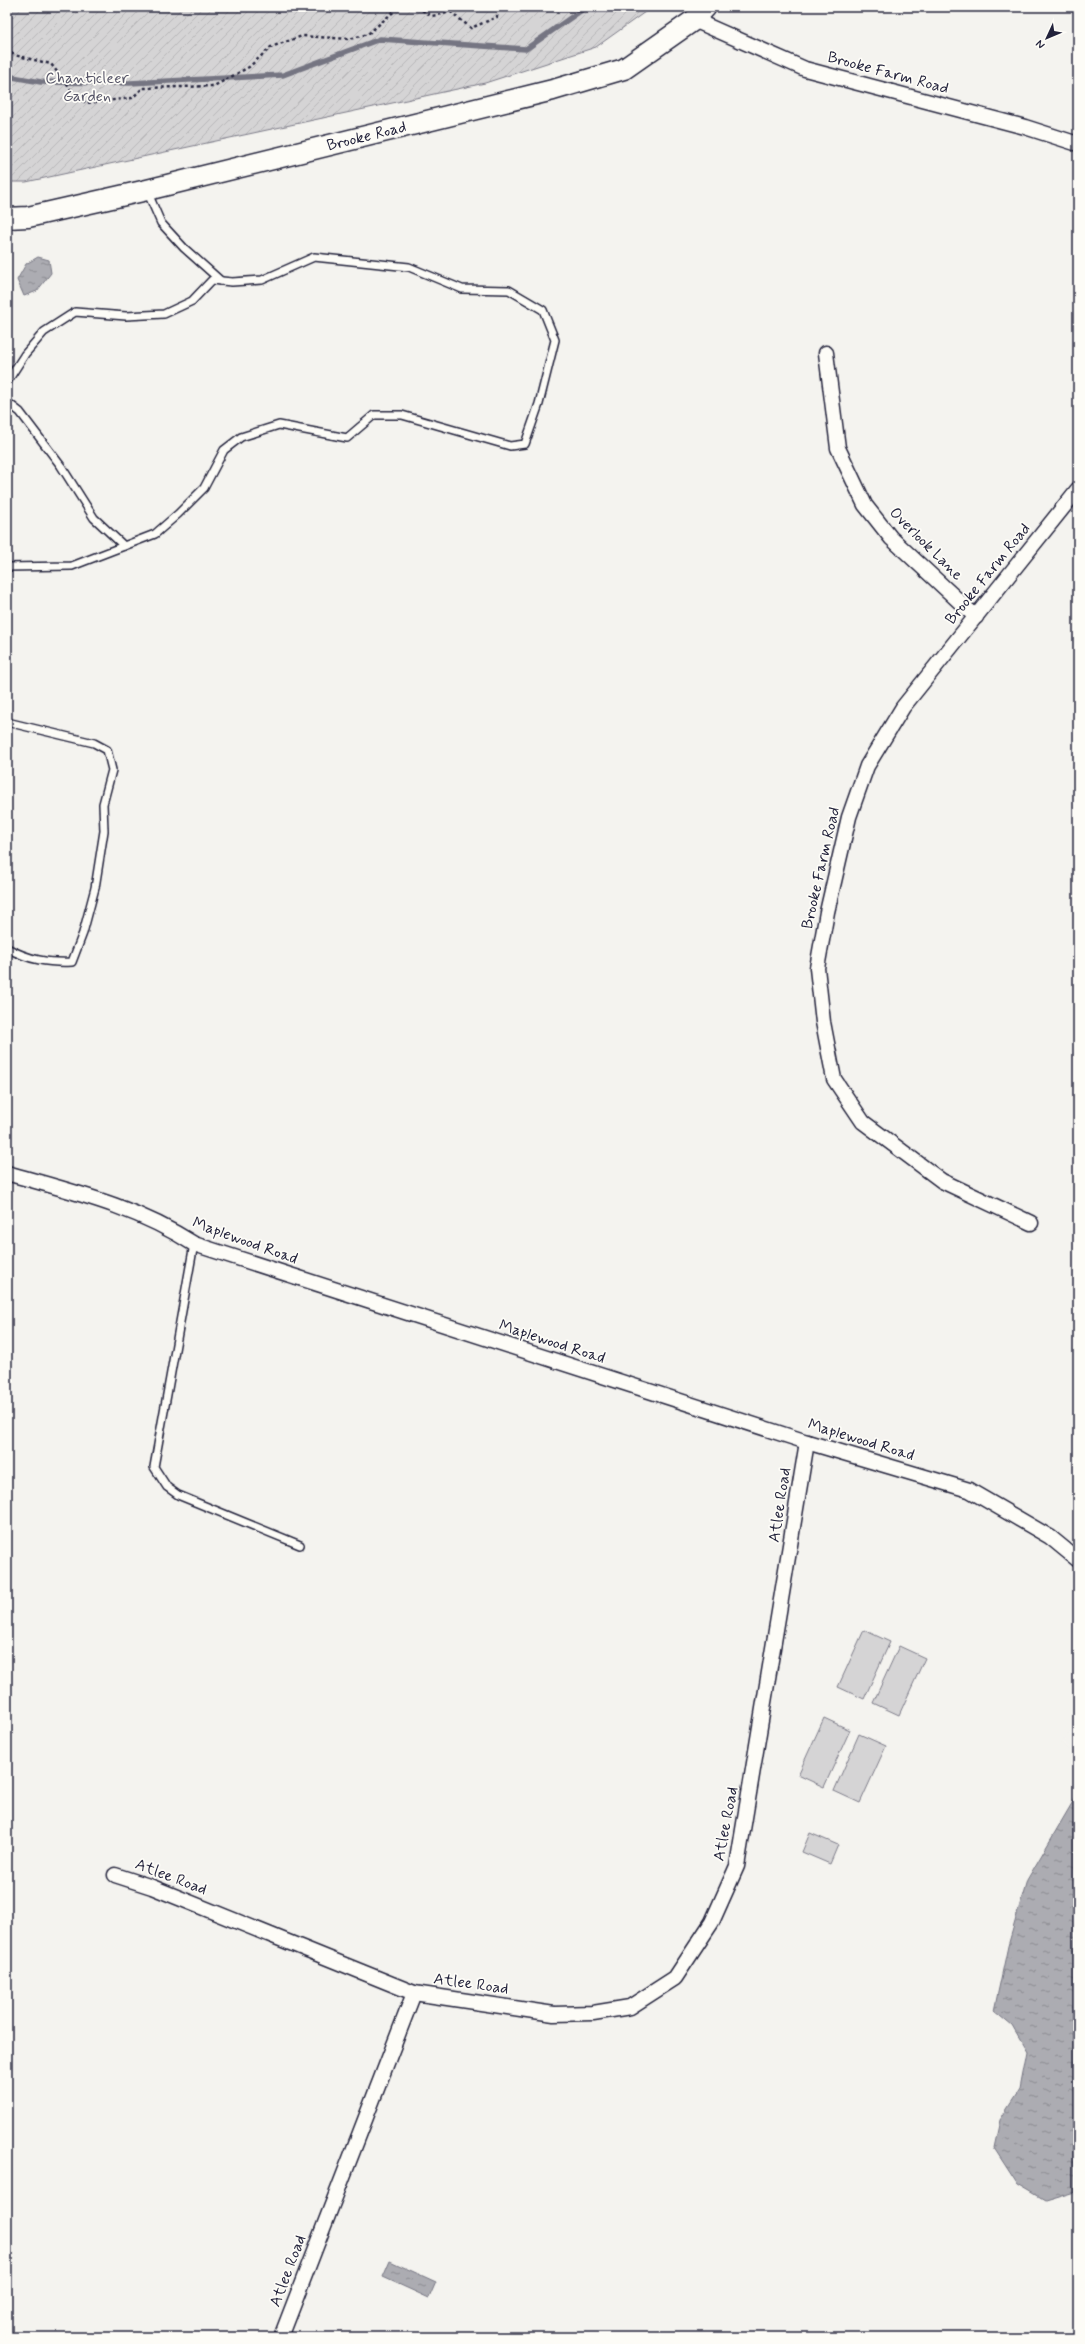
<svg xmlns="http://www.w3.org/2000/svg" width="1085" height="2344" viewBox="0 0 1085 2344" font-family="Mynerve,sans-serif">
<defs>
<pattern id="garden-furrows" width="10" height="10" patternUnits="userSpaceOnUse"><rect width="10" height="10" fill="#d5d4d5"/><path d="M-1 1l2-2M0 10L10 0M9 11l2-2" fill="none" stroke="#b7b6b8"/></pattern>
<pattern id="water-ripples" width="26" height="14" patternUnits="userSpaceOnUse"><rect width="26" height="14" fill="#acacb2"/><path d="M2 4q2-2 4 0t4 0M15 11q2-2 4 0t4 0" fill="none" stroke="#8c8c92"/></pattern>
</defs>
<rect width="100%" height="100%" fill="#f4f3ef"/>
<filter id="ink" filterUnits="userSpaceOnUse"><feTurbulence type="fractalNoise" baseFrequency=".025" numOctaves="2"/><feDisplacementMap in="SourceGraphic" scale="8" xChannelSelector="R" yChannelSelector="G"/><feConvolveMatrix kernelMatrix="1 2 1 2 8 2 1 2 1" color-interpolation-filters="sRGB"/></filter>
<g filter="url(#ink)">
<g fill="#d5d4d5" stroke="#7c7b88">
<path d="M864,1630L890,1642L864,1699L838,1687Z"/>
<path d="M899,1646L925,1658L899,1715L873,1703Z"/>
<path d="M824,1718L850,1730L824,1787L798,1775Z"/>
<path d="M859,1734L886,1746L860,1803L834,1791Z"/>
<path d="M810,1833L838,1845L830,1864L802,1852Z"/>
</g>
<path fill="url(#garden-furrows)" stroke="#7c7b88" d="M7,7H652L596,47L485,83L26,182H7Z"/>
<g fill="url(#water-ripples)" stroke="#757582">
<path d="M38,257L49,260L51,273L37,291L24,296L17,280L26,264Z"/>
<path d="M1078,1793V2191L1045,2201L1018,2185L994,2148L1000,2120L1020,2089L1027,2052L1012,2026L994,2011L1008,1946L1027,1880Z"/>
<path d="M390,2261L436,2282L429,2298L383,2277Z"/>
</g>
<path fill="#f4f3ef" d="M1078,1724V1756L1062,1743Z"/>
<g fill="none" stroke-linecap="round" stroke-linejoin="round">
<path stroke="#757582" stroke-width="5.5" d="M7,76L41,82L130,83L283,75L380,39L526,49L586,7"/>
<defs>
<g id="service">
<path d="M147,191L161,223L184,248L221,281"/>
<path d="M7,382L25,354L44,332L75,312L126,316L164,314L192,301L212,280L232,282L262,280L314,257L409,267L462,289L509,290L543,310L555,340L539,404L525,444L510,446L402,415H374L347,438L279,425L241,437L224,450L204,488L178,514L155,534L124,546L94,518L61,466L20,412L7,402"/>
<path d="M7,567L72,566L124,546"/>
<path d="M7,722L94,743L107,750L112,770L103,804L104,831L95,888L83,933L72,962C48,963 29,960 7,948"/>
<path d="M194,1244L154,1467L167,1487L178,1495L300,1545"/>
</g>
<g id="minor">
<path d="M694,20L805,69L1025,127L1078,144"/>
<path d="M826,353L838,448L865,505L891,538L976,617"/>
<path d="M7,1173C73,1192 135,1206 194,1244L807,1442L969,1490L1050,1537L1078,1560"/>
<path d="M1031,1223L942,1181L863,1122L834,1079L823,1022L817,968L827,912L849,817L867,766L903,707L1078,489"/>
<path d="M115,1875L152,1887L414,1993L554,2014L593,2013L630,2007L675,1978L712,1922L737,1866L807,1442"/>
<path d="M281,2337L414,1993"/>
</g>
<g id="secondary">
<path id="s1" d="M7,218L28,217L147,190L553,90L624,69L694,20L706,7"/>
</g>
</defs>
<use href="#service" stroke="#22223b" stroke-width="10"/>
<use href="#minor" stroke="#22223b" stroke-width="17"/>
<use href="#secondary" stroke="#22223b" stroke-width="23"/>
<g stroke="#22223b" stroke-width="2.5" stroke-dasharray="3 3" stroke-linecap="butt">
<path d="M417,7L432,16L451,12L471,28L497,17L498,7"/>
<path d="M7,49L14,55L51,64L75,95L86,103L132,98L143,88L214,86L249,67L271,47L302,36L349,39L368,34L399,7"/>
</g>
<use href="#service" stroke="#fdfcf7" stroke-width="7"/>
<use href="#minor" stroke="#fdfcf7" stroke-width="14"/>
<use href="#secondary" stroke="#fdfcf7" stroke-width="20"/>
</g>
</g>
<g text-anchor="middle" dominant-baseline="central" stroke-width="3.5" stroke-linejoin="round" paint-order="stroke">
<g font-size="16" fill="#22223b" stroke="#fdfcf7">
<text transform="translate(888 73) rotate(15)">Brooke Farm Road</text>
<text stroke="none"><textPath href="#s1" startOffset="369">Brooke Road</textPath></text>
<text transform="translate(926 544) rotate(45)">Overlook Lane</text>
<text transform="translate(988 574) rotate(-51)">Brooke Farm Road</text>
<text transform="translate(821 868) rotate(-77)">Brooke Farm Road</text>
<text transform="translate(245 1241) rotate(20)">Maplewood Road</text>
<text transform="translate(552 1342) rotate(18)">Maplewood Road</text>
<text transform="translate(861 1440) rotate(17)">Maplewood Road</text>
<text transform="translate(780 1505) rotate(-81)">Atlee Road</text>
<text transform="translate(726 1824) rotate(-79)">Atlee Road</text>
<text transform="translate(171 1877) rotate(21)">Atlee Road</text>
<text transform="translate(471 1984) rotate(8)">Atlee Road</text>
<text transform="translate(288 2271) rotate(-69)">Atlee Road</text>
</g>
<g font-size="16" fill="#585769" stroke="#fdfcf7">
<text x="87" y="78">Chanticleer<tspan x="87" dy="18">Garden</tspan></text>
</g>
</g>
<rect width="1085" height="2344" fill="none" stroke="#fdfcf7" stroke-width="24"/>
<rect x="12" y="12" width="1061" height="2320" fill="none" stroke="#22223b" stroke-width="1.5" filter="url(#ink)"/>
<g transform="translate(1047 38) rotate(226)" stroke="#fdfcf7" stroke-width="3" paint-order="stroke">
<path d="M0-3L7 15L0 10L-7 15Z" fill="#22223b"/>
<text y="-6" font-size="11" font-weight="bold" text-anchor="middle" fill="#22223b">N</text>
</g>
</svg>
